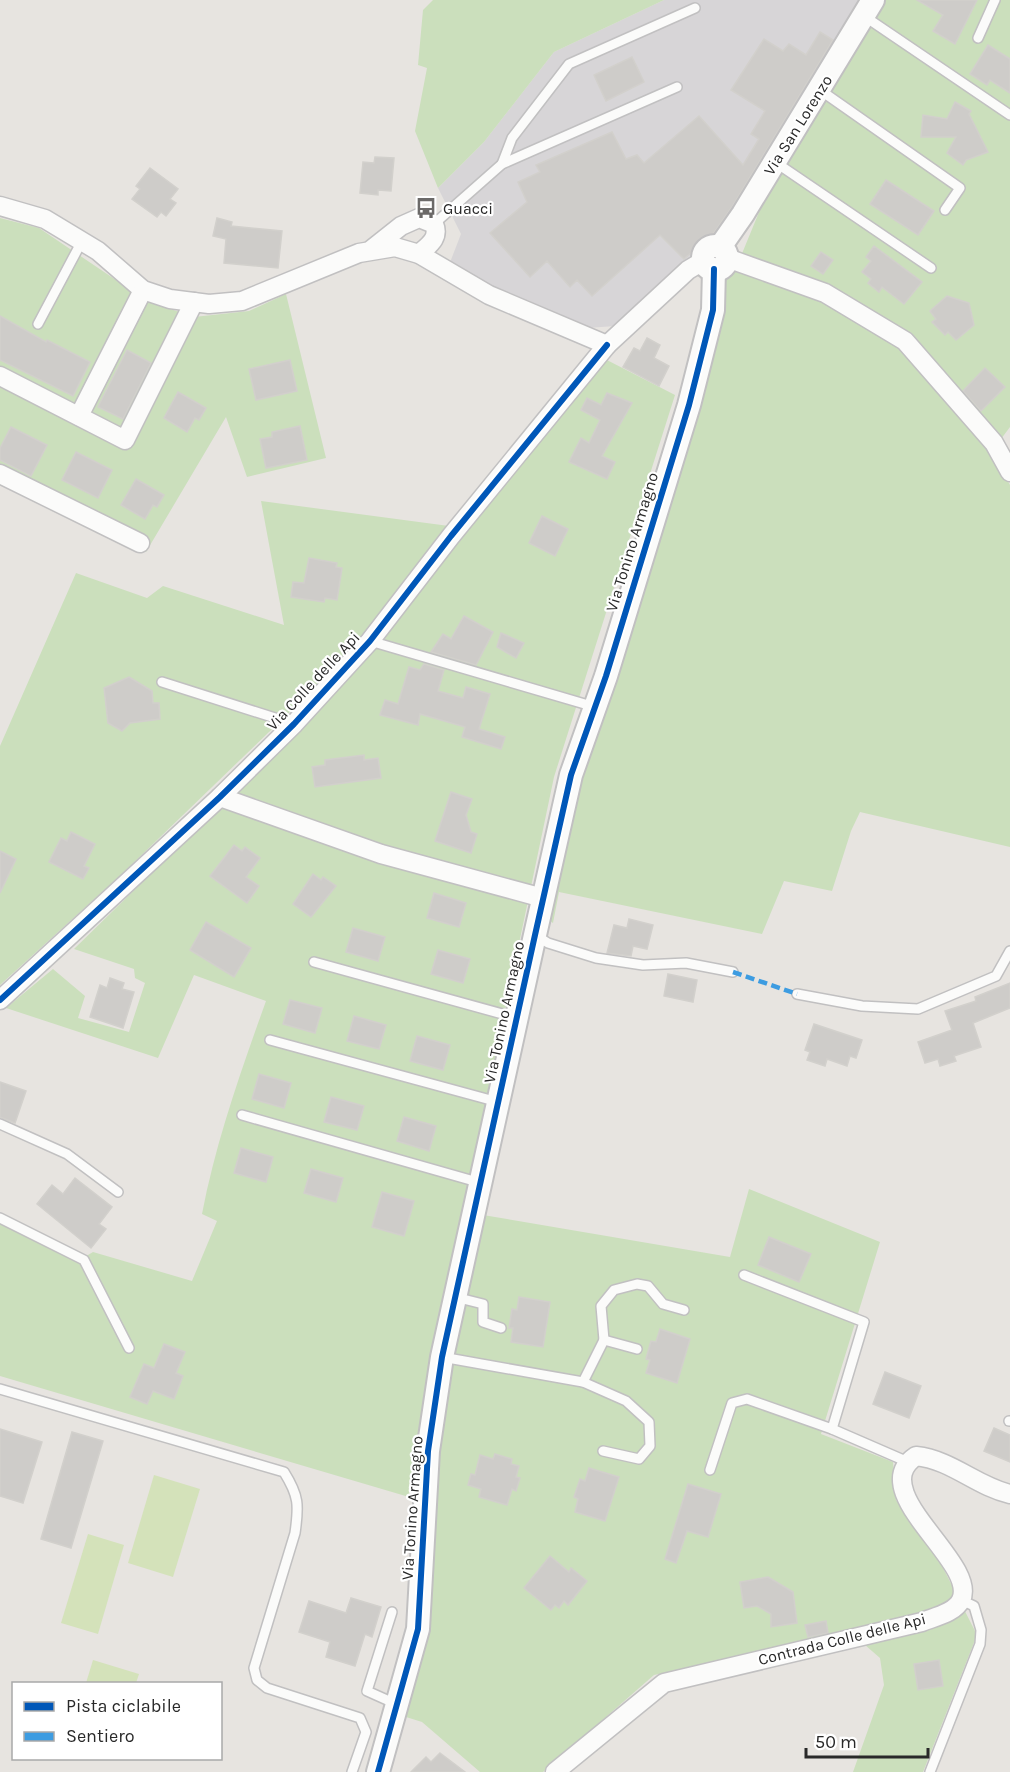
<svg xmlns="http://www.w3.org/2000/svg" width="1010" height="1772" viewBox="0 0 1010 1772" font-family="Karla,sans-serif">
<rect width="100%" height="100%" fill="#e7e4e0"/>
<path fill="#d7d5d7" d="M664,0H864L739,211L615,326L587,328L490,289L449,265L461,234L438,188L484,142L554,52Z"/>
<g fill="#cbdfbc">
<path d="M433,0H664L554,52L484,142L438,188L415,131L427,68L418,65L423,10Z"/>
<path d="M884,0H1010V427L998,443L906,340L741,256L764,200Z"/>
<path d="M0,218L39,228L147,301L194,317L249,311L286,294L326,458L247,477L226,417L146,552L0,481Z"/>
<path d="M732,266L825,302L902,348L988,445L1010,485V847L860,812L851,831L832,891L784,881L762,934L559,892L553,923L545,917L563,839L724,277Z"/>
<path d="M603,358L675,395L554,777L454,1253L431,1353L409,1497L0,1376V1222L78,1261L93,1252L192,1281L217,1221L202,1214C216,1141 241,1071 266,1001L194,975L158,1058L6,1008L53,969L85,996L78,1018L129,1032L145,983L135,978L134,969L74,949L298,730Z"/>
<path d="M261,501L449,526L362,637L299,703L124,872L0,985V746L76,573L147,598L163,586L284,625Z"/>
<path d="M749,1189L880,1242L821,1434L893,1462L896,1500L935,1552L977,1635L923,1772H853L884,1685L880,1658L865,1645L864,1629L654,1675L543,1772H480L422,1722L406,1717L427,1622L438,1440L453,1349L483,1215L730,1257Z"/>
</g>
<g fill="#d4e2ba">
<path d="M154,1475L200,1489L173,1577L128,1563Z"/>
<path d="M88,1534L124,1545L98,1634L61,1623Z"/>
<path d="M93,1660L139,1674L136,1683H86Z"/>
</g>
<g fill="#ceccc9" stroke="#d2d0cc" stroke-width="1.5">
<path d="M917,0H977L955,44L933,31L943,15Z"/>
<path d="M820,32L833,40L732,207L713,234L684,259L660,235L592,296L577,280L570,287L547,261L530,277L490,233L527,202L518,182L540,172L536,165L612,132L626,159L637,155L644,163L699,116L743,165L759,139L751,134L765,111L731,90L764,39L783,51L789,44L806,55Z"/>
<path d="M988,45L1010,59V93L990,80L987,85L970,74Z"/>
<path d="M632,57L644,82L606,101L594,75Z"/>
<path d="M955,102L971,111L969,114L988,152L966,160L963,165L947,153L956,137H921L923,115L947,119Z"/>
<path d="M375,157L394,158L391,191L378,190V195L360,193L363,162L374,163Z"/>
<path d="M150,168L178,189L170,199L176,203L166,216L161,212L157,217L132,199L140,189L136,186Z"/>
<path d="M886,180L934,211L918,235L870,204Z"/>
<path d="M217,218L232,222L231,226L282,231L278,268L224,263L226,239L213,236Z"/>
<path d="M874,246L922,282L904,304L882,287L879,292L868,283L871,279L862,272L871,261L866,257Z"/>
<path d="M821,252L833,260L823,274L811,266Z"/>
<path d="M947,296L969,303L974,325L956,340L948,332L945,335L932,322L936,319L930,311Z"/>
<path d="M0,316L46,342L47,340L90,362L73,396L0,360Z"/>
<path d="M647,338L660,345L654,358L669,366L659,386L623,367L634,348L640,351Z"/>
<path d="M127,350L151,363L123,419L98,407Z"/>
<path d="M290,360L297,391L256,400L249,369Z"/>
<path d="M985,368L1005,387L981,411L963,391Z"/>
<path d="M178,392L206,408L199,420L195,418L187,432L164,418Z"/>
<path d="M607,393L632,403L602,456L615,462L607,479L569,462L581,438L589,443L600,420L581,410L587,398L601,405Z"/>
<path d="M300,426L307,460L266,468L260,439L272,437V432Z"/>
<path d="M11,427L47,445L31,476L0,460V448Z"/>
<path d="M76,452L112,470L98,498L62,480Z"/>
<path d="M136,479L164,495L157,507L153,505L145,519L121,505Z"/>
<path d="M542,516L568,529L555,556L529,543Z"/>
<path d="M309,558L337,563L336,567L342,568L337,600L325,598L324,602L291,597L293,582L304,583Z"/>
<path d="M464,616L493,632L476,665L431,652L443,634L451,639Z"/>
<path d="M501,633L524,643L516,658L497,647Z"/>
<path d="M424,664L444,670L438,691L463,698L466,687L490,694L479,729L505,737L501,749L462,737L465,727L420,714L418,725L380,715L385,700L398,704L409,667L420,670Z"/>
<path d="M129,677L152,691L153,703H159L160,719L130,723L122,731L108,723L104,688Z"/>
<path d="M364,755V760L378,758L381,778L315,787L312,767L325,765V760Z"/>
<path d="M451,792L472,799L466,815L471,832L477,834L471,853L435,841Z"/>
<path d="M71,832L95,844L84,866L89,868L83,879L49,862L61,838L67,841Z"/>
<path d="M234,845L242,851L245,847L260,858L246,877L259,886L247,903L210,876Z"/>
<path d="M0,851L16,859L0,893Z"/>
<path d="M313,874L321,880L323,877L336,886L311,917L293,904Z"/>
<path d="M434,893L466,903L459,927L427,918Z"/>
<path d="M629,919L653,925L647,949L633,946L631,956L607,953L614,925L627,928Z"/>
<path d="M206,922L251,948L234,977L190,950Z"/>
<path d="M353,928L385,937L378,961L346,952Z"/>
<path d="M438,950L470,959L463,983L431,974Z"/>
<path d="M668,974L697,980L693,1002L664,996Z"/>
<path d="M110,978L124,983L122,989L134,992L123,1028L90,1017L100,985L107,988Z"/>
<path d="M1010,983V1008L973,1023L981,1047L954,1056L956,1061L940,1066L938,1059L925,1063L918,1042L952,1030L945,1011L976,1001L975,997Z"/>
<path d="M290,1000L322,1008L315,1033L283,1024Z"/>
<path d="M354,1016L386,1025L379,1049L347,1041Z"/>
<path d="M814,1024L862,1040L856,1058L850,1056L847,1066L827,1059L825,1066L807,1060L810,1052L805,1050Z"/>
<path d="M417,1036L450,1045L443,1070L410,1061Z"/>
<path d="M259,1074L291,1083L284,1108L252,1099Z"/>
<path d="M0,1082L26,1091L15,1123L0,1117Z"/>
<path d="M331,1097L364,1106L357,1130L324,1122Z"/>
<path d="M404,1117L436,1126L429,1151L397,1141Z"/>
<path d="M241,1148L273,1157L266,1182L234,1173Z"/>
<path d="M311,1169L343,1178L336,1202L304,1193Z"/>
<path d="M75,1178L112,1207L99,1224L106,1229L91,1248L37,1204L52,1185L63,1194Z"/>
<path d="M382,1192L414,1201L404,1236L372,1227Z"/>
<path d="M769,1237L811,1254L799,1282L758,1265Z"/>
<path d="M519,1297L550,1302L543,1347L511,1342L513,1328H509L512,1309L517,1310Z"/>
<path d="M660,1329L690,1339L677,1383L646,1373L650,1360L646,1359L651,1341L656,1342Z"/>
<path d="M164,1344L185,1352L176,1373L183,1376L174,1399L153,1391L147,1404L130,1397L144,1364L154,1368Z"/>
<path d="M885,1372L921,1386L909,1418L873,1404Z"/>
<path d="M994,1428L1010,1435V1462L984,1451Z"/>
<path d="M0,1429L42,1442L23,1503L0,1496Z"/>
<path d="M72,1432L103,1441L71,1548L41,1539Z"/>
<path d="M495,1454L512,1459L511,1464L519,1466L516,1477L520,1478L516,1491L512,1489L507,1505L479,1497L481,1489L468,1485L471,1474L475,1475L480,1455L493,1459Z"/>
<path d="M589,1468L619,1477L605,1521L575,1512L578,1499L574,1497L580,1479L585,1481Z"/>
<path d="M688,1484L721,1494L708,1537L687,1531L676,1563L665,1559Z"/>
<path d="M550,1556L569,1572L571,1568L587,1581L568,1605L564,1601L559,1608L555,1605L551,1610L524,1588Z"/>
<path d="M768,1577L793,1592L797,1623L771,1627V1614L757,1606L744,1608L740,1582Z"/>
<path d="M351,1598L381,1607L372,1637L365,1634L355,1666L326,1657L330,1642L299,1632L309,1601L346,1613Z"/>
<path d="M826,1621L828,1633L808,1637L805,1625Z"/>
<path d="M939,1660L943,1686L918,1690L914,1664Z"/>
<path d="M440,1753L465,1772H411L426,1757L431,1762Z"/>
</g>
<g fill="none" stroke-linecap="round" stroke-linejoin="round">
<defs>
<g id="service">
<path d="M864,16L1010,115"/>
<path d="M978,38L995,0"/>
<path d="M820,90L960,188L945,210"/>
<path d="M775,162L931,268"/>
<path d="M502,164L512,138L569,64L695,8"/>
<path d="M434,224L502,164L677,87"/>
<path d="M38,324L82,241"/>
<path d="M370,641L595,707"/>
<path d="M162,682L294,724"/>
<path d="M537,936L548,943L596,958L643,965L686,963L733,972"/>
<path d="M314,962L517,1018"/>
<path d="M797,994L862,1006L918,1009L996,976L1010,951"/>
<path d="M270,1040L498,1102"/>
<path d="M242,1115L481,1183"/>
<path d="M0,1124L67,1154L118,1192"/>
<path d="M0,1218L84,1260L129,1348"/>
<path d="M744,1275L864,1322L832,1429"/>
<path d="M455,1297L483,1304V1322L501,1328"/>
<path d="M604,1340L601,1306L614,1290L637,1284L648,1286L663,1304L684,1310"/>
<path d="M442,1357L583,1382L626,1401L649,1422L650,1446L639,1459L603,1451"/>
<path d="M583,1382L604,1340L637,1349"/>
<path d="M0,1389L284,1472C299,1496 299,1505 295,1533L254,1668L257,1680L267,1688L360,1718L366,1732L352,1772"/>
<path d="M1009,1421H1010"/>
<path d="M710,1470L732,1403L747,1399L832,1429L908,1462"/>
<path d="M392,1612L367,1691L396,1704"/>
<path d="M930,1772L980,1644L981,1630L974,1606L961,1600"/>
</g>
<g id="minor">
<path d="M0,206L45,219L98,251L143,290L170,299L209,304L242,301L359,253L395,247L419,254L489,295L607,345L688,270L703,261"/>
<path d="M372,249L401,226L419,218L434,224C440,238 429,245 419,254"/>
<path d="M727,258L825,293L905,341L994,443L1010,472"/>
<path d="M0,376L125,440L194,302"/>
<path d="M79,416L143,290"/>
<path d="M0,474L140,543"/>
<path d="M220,797L381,854L543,898"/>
<path d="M0,1000L220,797L294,724L370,641L451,536L607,345"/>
<path d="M555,1772L664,1683L922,1622C934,1617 955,1613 961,1600C979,1562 863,1492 916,1456C952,1460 976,1486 1010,1494"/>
</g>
<g id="tertiary">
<circle cx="715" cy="258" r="12"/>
<path d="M720,247L743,214L873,0"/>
<path d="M378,1772L418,1629L428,1451L442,1357L535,935L571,775L606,676L689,405L713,310L714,269"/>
</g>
</defs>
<use href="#service" stroke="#c1c0c1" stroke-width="12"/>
<use href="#minor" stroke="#c1c0c1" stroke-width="21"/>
<use href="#tertiary" stroke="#c1c0c1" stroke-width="26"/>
<use href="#service" stroke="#fbfbfa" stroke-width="9"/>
<use href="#minor" stroke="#fbfbfa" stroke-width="18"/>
<use href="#tertiary" stroke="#fbfbfa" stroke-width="22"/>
<path stroke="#3d9ce1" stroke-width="4.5" stroke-dasharray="9 4.5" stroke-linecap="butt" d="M733,972L797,994"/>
<defs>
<g id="cycleway">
<path d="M0,1000L220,797L294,724L370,641L451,536L607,345"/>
<path d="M378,1772L418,1629L428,1451L442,1357L535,935L571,775L606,676L689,405L713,310L714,269"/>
</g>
</defs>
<use href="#cycleway" stroke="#fff" stroke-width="10"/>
<use href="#cycleway" stroke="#0057b8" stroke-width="6"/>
</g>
<defs>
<symbol id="bus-bare" viewBox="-9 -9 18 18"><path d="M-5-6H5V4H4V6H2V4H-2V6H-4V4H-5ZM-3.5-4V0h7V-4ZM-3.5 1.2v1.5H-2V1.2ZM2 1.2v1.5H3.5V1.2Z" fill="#6c6a69" stroke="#fff" stroke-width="2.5" paint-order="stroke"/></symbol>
</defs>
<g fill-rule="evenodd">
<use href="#bus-bare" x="411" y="193" width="30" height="30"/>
</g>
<g text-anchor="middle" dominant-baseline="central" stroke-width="4.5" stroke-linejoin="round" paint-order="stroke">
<g font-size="16" fill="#292929" stroke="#fff">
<text transform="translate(798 125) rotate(-58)">Via San Lorenzo</text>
<text transform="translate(632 542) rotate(-73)">Via Tonino Armagno</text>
<text transform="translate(313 681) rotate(-47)">Via Colle delle Api</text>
<text transform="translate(504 1012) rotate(-78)">Via Tonino Armagno</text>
<text transform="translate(412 1508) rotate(-86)">Via Tonino Armagno</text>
<text transform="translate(842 1639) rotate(-14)">Contrada Colle delle Api</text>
</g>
<g font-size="16" fill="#292929" stroke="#fff" text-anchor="start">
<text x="443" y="208">Guacci</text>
</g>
</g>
<rect x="12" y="1682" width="210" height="78" fill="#ffffff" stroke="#a9a9a9" stroke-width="1.5"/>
<rect x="24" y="1702" width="30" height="9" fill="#0057b8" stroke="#a9a9a9" stroke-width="1.5"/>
<text x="66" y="1712" font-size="18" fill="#292929">Pista ciclabile</text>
<rect x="24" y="1732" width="30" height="9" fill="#3d9ce1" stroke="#a9a9a9" stroke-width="1.5"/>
<text x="66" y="1742" font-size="18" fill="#292929">Sentiero</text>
<path d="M806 1748v9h122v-9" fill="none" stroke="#292929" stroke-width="3"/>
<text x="815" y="1748" font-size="18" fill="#292929" stroke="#ffffff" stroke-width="4.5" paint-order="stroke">50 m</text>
</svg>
